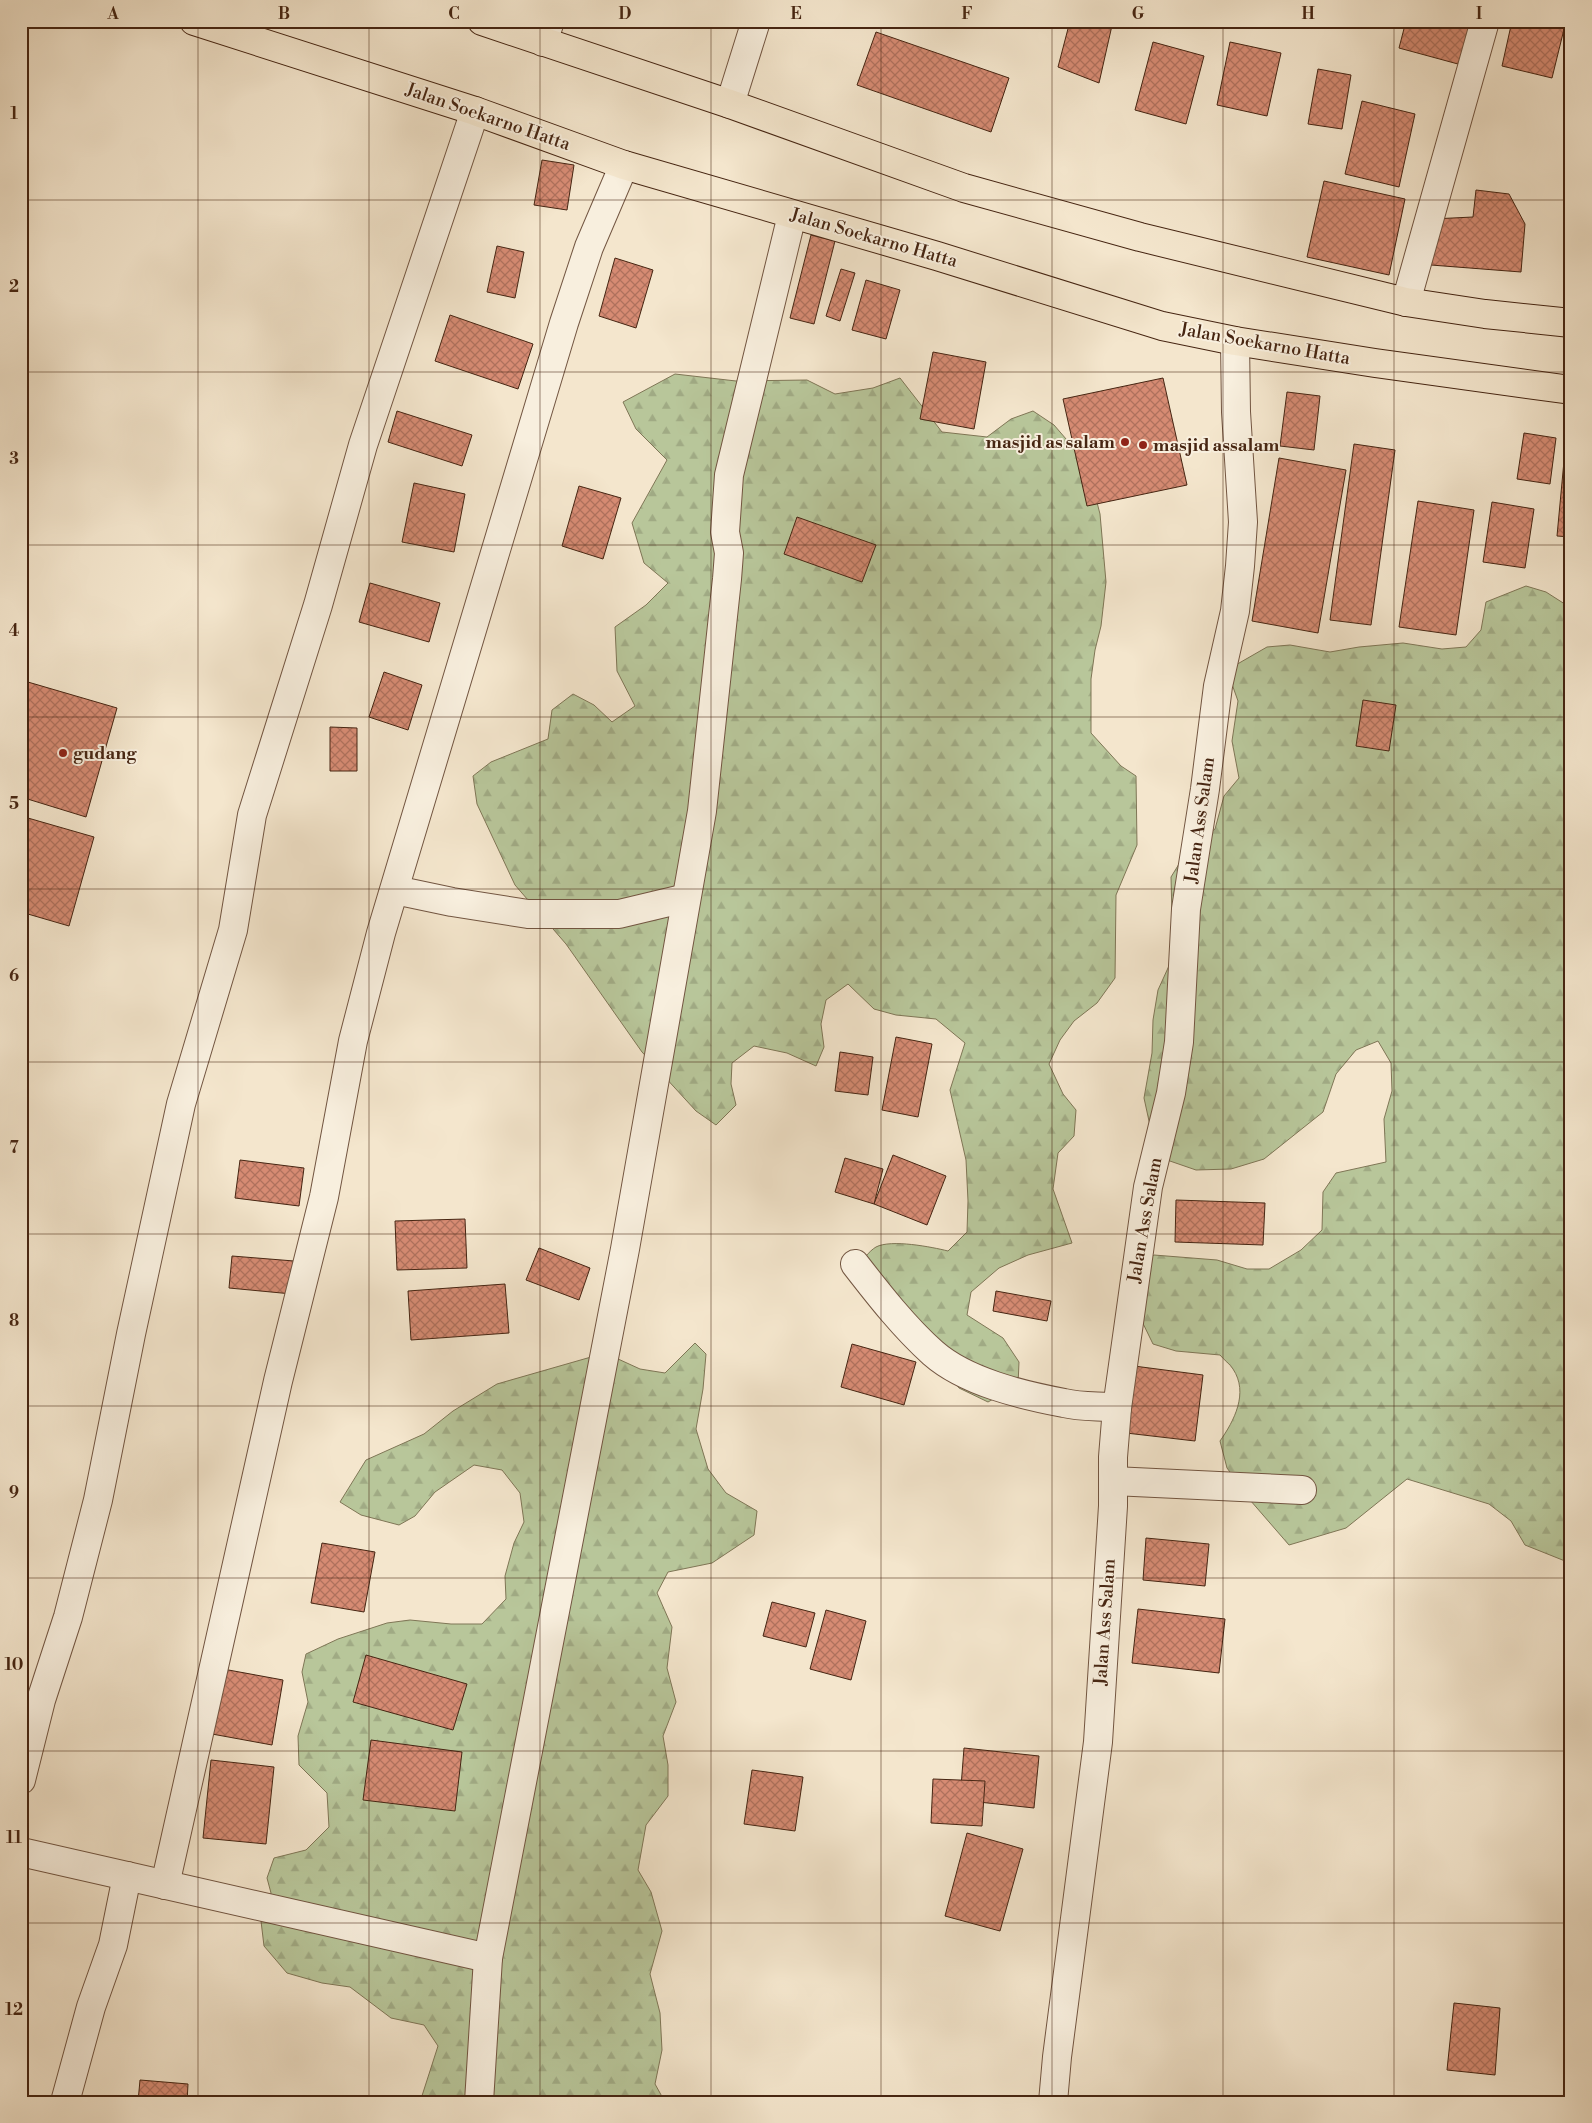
<svg xmlns="http://www.w3.org/2000/svg" width="1592" height="2123" viewBox="0 0 1592 2123" font-family="'Libre Bodoni',serif">
<defs>
<pattern id="forest-firs" width="22" height="20" patternUnits="userSpaceOnUse" patternTransform="scale(1.25)"><rect width="22" height="20" fill="#b8c69a"/><path d="M5 1l3.5 6h-7zM16 11l3.5 6h-7z" fill="#a0aa84"/></pattern>
<pattern id="building-cross-hatch" width="8" height="8" patternUnits="userSpaceOnUse" patternTransform="scale(1.25)"><rect width="8" height="8" fill="#d68b73"/><path d="M0 0l8 8M0 8l8-8" fill="none" stroke="#af715d"/></pattern>
</defs>
<rect width="100%" height="100%" fill="#f4e6cd"/>
<filter id="stains"><feTurbulence type="fractalNoise" baseFrequency=".004" numOctaves="4"/><feColorMatrix values="0 0 0 0 .2 0 0 0 0 .09 0 0 0 0 .02 0 0 0 .5 -.17"/></filter>
<radialGradient id="worn" r=".72"><stop offset=".6" stop-color="#630" stop-opacity="0"/><stop offset="1" stop-color="#630" stop-opacity=".3"/></radialGradient>
<g fill="url(#forest-firs)" stroke="#7f7656">
<path d="M675,374L736,381L807,380L835,394L873,388L900,378L942,432L987,437L1011,419L1033,411L1054,425L1079,454L1093,487L1100,514L1106,582L1101,626L1095,650L1091,679V733L1121,766L1136,776L1137,845L1116,895L1115,978L1097,1003L1074,1021L1060,1040L1049,1064L1063,1094L1076,1110L1074,1136L1058,1153L1053,1189L1072,1243L1028,1255L999,1268L971,1292L967,1315L1003,1338L1019,1362L1018,1385L988,1402L959,1388L933,1354L857,1267C862,1261 869,1251 876,1247C891,1239 932,1247 948,1251L967,1232L968,1201L966,1160L950,1090L965,1043L936,1019L896,1015L874,1009L848,984L826,1000L821,1024L824,1047L816,1066L787,1053L754,1046L732,1063L731,1084L736,1105L716,1125L696,1111L642,1052L566,944L515,885L477,804L473,776L491,762L548,739L552,710L573,694L594,705L612,722L635,706L617,671L615,627L646,605L668,583L644,563L632,523L667,460L636,429L623,402Z"/>
<path d="M1526,586L1546,592L1571,608V1559L1565,1561L1525,1545L1511,1521L1489,1504L1407,1479L1346,1528L1289,1545L1250,1500L1227,1468L1220,1441C1234,1421 1249,1393 1233,1369C1230,1364 1224,1360 1220,1355L1176,1351L1153,1344L1134,1305L1137,1266L1154,1255L1217,1260L1247,1269H1269L1301,1250L1322,1230L1323,1192L1336,1173L1386,1162L1384,1119L1392,1091L1391,1063L1378,1041L1356,1050L1336,1074L1323,1112L1264,1159L1231,1169L1196,1170L1167,1160L1154,1144L1144,1098L1152,1053L1153,1020L1158,990L1173,957L1171,877L1187,851L1215,829L1224,796L1239,778L1232,741L1238,701L1227,670L1267,647L1290,645L1330,652L1359,647L1403,643L1442,649L1466,647L1481,630L1486,602Z"/>
<path d="M695,1343L706,1354L703,1389L696,1429L708,1469L726,1493L757,1511L754,1535L712,1563L668,1572L657,1593L672,1627L667,1668L676,1702L663,1736L668,1765V1796L646,1825L638,1870L651,1892L662,1931L650,1974L660,2013L662,2050L655,2084L665,2102H420L438,2046L424,2025L391,2018L350,1987L322,1983L287,1973L264,1946L261,1921L271,1893L267,1878L274,1858L306,1850L329,1827L327,1793L299,1765L298,1736L308,1702L302,1672L306,1654L338,1639L387,1623L410,1620L451,1624H482L506,1599L505,1576L514,1543L524,1522L520,1493L502,1470L474,1465L435,1492L415,1516L399,1525L361,1515L340,1502L366,1460L424,1434L453,1411L497,1384L605,1353L640,1369L665,1373Z"/>
</g>
<g fill="url(#building-cross-hatch)" stroke="#462512">
<path d="M1070,21H1113L1099,83L1058,67Z"/>
<path d="M1406,21H1481L1469,67L1399,48Z"/>
<path d="M1512,21H1566L1552,78L1502,66Z"/>
<path d="M876,32L1009,78L991,132L857,85Z"/>
<path d="M1153,42L1204,56L1186,124L1135,110Z"/>
<path d="M1230,42L1281,53L1267,116L1217,105Z"/>
<path d="M1318,69L1351,75L1342,129L1308,124Z"/>
<path d="M1362,101L1415,114L1399,187L1345,174Z"/>
<path d="M1571,135V259H1570L1566,136Z"/>
<path d="M542,160L574,165L567,210L534,205Z"/>
<path d="M1324,181L1405,199L1389,275L1307,257Z"/>
<path d="M1476,190L1509,194L1525,224L1521,272L1431,265L1432,219L1473,217Z"/>
<path d="M811,235L835,241L814,324L790,318Z"/>
<path d="M497,246L524,252L515,298L487,292Z"/>
<path d="M615,258L653,270L636,328L599,316Z"/>
<path d="M841,269L855,273L840,321L826,316Z"/>
<path d="M866,280L900,290L886,339L852,330Z"/>
<path d="M450,315L533,344L518,389L435,361Z"/>
<path d="M933,352L986,362L974,429L920,419Z"/>
<path d="M1163,378L1187,485L1087,506L1063,399Z"/>
<path d="M1287,392L1320,396L1314,450L1280,446Z"/>
<path d="M397,411L472,435L462,466L388,442Z"/>
<path d="M1524,433L1556,438L1550,484L1517,479Z"/>
<path d="M1354,444L1395,450L1371,625L1330,620Z"/>
<path d="M1279,458L1346,470L1318,633L1252,621Z"/>
<path d="M1564,461L1571,462V537L1557,536Z"/>
<path d="M414,483L465,494L454,552L402,542Z"/>
<path d="M579,486L621,498L603,559L562,546Z"/>
<path d="M1418,501L1474,510L1456,635L1399,627Z"/>
<path d="M1492,502L1534,509L1525,568L1483,562Z"/>
<path d="M797,517L876,545L862,582L784,554Z"/>
<path d="M370,583L440,603L429,642L359,622Z"/>
<path d="M1571,588V608L1567,607Z"/>
<path d="M384,672L422,685L408,730L369,717Z"/>
<path d="M21,680L117,708L86,817L21,797Z"/>
<path d="M1363,700L1396,705L1389,751L1356,746Z"/>
<path d="M330,727L357,728V771H330Z"/>
<path d="M21,816L94,837L69,926L21,912Z"/>
<path d="M896,1037L932,1044L918,1117L882,1110Z"/>
<path d="M840,1052L873,1057L868,1095L835,1091Z"/>
<path d="M893,1155L946,1176L927,1225L874,1204Z"/>
<path d="M845,1158L883,1169L874,1204L835,1192Z"/>
<path d="M240,1160L304,1168L299,1206L235,1198Z"/>
<path d="M1176,1200L1265,1203L1263,1245L1175,1242Z"/>
<path d="M465,1219L467,1268L397,1270L395,1221Z"/>
<path d="M539,1248L590,1268L579,1300L526,1280Z"/>
<path d="M232,1256L294,1261L292,1294L229,1288Z"/>
<path d="M505,1284L509,1333L411,1340L408,1291Z"/>
<path d="M996,1291L1051,1301L1047,1321L993,1311Z"/>
<path d="M852,1344L916,1362L904,1405L841,1387Z"/>
<path d="M1134,1366L1203,1375L1195,1441L1126,1433Z"/>
<path d="M1146,1538L1209,1544L1205,1586L1143,1580Z"/>
<path d="M322,1543L375,1552L364,1612L311,1603Z"/>
<path d="M772,1602L815,1613L806,1647L763,1636Z"/>
<path d="M1138,1609L1225,1619L1219,1673L1132,1663Z"/>
<path d="M826,1610L866,1621L851,1680L810,1669Z"/>
<path d="M366,1655L467,1684L453,1730L353,1702Z"/>
<path d="M223,1669L283,1680L272,1745L212,1734Z"/>
<path d="M371,1740L462,1752L455,1811L363,1800Z"/>
<path d="M964,1748L1039,1756L1034,1808L960,1800Z"/>
<path d="M211,1760L274,1767L266,1844L203,1838Z"/>
<path d="M752,1770L803,1777L795,1831L744,1824Z"/>
<path d="M933,1779L985,1781L982,1826L931,1823Z"/>
<path d="M967,1833L1023,1849L1000,1931L945,1916Z"/>
<path d="M1454,2003L1500,2008L1495,2075L1447,2070Z"/>
<path d="M140,2080L188,2084L187,2102H138Z"/>
</g>
<g fill="none" stroke-linecap="round" stroke-linejoin="round">
<defs>
<g id="minor">
<path d="M543,42L550,21"/>
<path d="M730,104L756,21"/>
<path d="M1406,302L1485,21"/>
<path d="M395,890L452,902L528,914H619L686,898"/>
<path d="M855,1264C879,1295 904,1327 933,1353C966,1382 1022,1395 1064,1403C1081,1407 1100,1406 1117,1408"/>
<path d="M1113,1481L1302,1490"/>
<path d="M21,1780L41,1700L68,1617L98,1500L131,1334L181,1104L233,930L252,815L318,605L363,445L475,111"/>
<path d="M21,1852L488,1958"/>
<path d="M165,1885L278,1381L324,1197L353,1041L381,933L564,323L589,247L624,165"/>
<path d="M65,2102L91,2007L113,1945L127,1876"/>
<path d="M479,2102L488,1958L625,1249L702,811L727,579L729,553L725,532L729,475L792,215"/>
<path d="M1053,2102L1057,2057L1098,1742L1113,1506V1457L1117,1408L1148,1187L1171,1093L1179,1042L1186,909L1205,789L1218,686L1235,611L1240,566L1243,522L1236,412L1235,341"/>
</g>
<g id="highway">
<path d="M194,21L475,111L624,165L937,256L1162,326L1235,341L1375,363L1571,390"/>
<path d="M482,21L730,104L964,188L1140,237L1406,302L1485,314L1571,323"/>
</g>
</defs>
<use href="#minor" stroke="#725541" stroke-width="30"/>
<use href="#highway" stroke="#462512" stroke-width="30"/>
<use href="#minor" stroke="#f8efde" stroke-width="28"/>
<use href="#highway" stroke="#f4e6cd" stroke-width="28"/>
</g>
<path fill="none" stroke="#462512" stroke-width="1" stroke-opacity="0.55" d="M198,21V2102M369,21V2102M540,21V2102M711,21V2102M881,21V2102M1052,21V2102M1223,21V2102M1394,21V2102M21,200H1571M21,372H1571M21,545H1571M21,717H1571M21,889H1571M21,1062H1571M21,1234H1571M21,1406H1571M21,1578H1571M21,1751H1571M21,1923H1571"/>
<g fill="#8f2418" stroke="#f8efde" stroke-width="2">
<circle cx="1125" cy="442" r="5"/>
<circle cx="1143" cy="445" r="5"/>
<circle cx="63" cy="753" r="5"/>
</g>
<g text-anchor="middle" dominant-baseline="central" stroke-width="4" stroke-linejoin="round" paint-order="stroke">
<g font-size="18" fill="#462512" stroke="#f8efde">
<text transform="translate(488 117) rotate(19)">Jalan Soekarno Hatta</text>
<text transform="translate(874 238) rotate(16)">Jalan Soekarno Hatta</text>
<text transform="translate(1265 344) rotate(10)">Jalan Soekarno Hatta</text>
<text transform="translate(1200 820) rotate(-82)">Jalan Ass Salam</text>
<text transform="translate(1145 1220) rotate(-80)">Jalan Ass Salam</text>
<text transform="translate(1105 1622) rotate(-86)">Jalan Ass Salam</text>
</g>
<g font-size="18" font-weight="bold" fill="#462512" stroke="#f8efde" text-anchor="start">
<text x="1115" y="442" text-anchor="end">masjid as salam</text>
<text x="1153" y="445">masjid assalam</text>
<text x="73" y="753">gudang</text>
</g>
</g>
<rect width="1592" height="2123" fill="none" stroke="#f4e6cd" stroke-width="55"/>
<rect x="28" y="28" width="1536" height="2068" fill="none" stroke="#462512" stroke-width="2"/>
<g font-size="16" text-anchor="middle" font-weight="bold" fill="#462512">
<text x="113" y="19">A</text>
<text x="284" y="19">B</text>
<text x="454" y="19">C</text>
<text x="625" y="19">D</text>
<text x="796" y="19">E</text>
<text x="967" y="19">F</text>
<text x="1138" y="19">G</text>
<text x="1308" y="19">H</text>
<text x="1479" y="19">I</text>
<text x="14" y="119">1</text>
<text x="14" y="292">2</text>
<text x="14" y="464">3</text>
<text x="14" y="636">4</text>
<text x="14" y="809">5</text>
<text x="14" y="981">6</text>
<text x="14" y="1153">7</text>
<text x="14" y="1326">8</text>
<text x="14" y="1498">9</text>
<text x="14" y="1670">10</text>
<text x="14" y="1843">11</text>
<text x="14" y="2015">12</text>
</g>
<rect width="100%" height="100%" filter="url(#stains)"/>
<rect width="100%" height="100%" fill="url(#worn)"/>
</svg>
